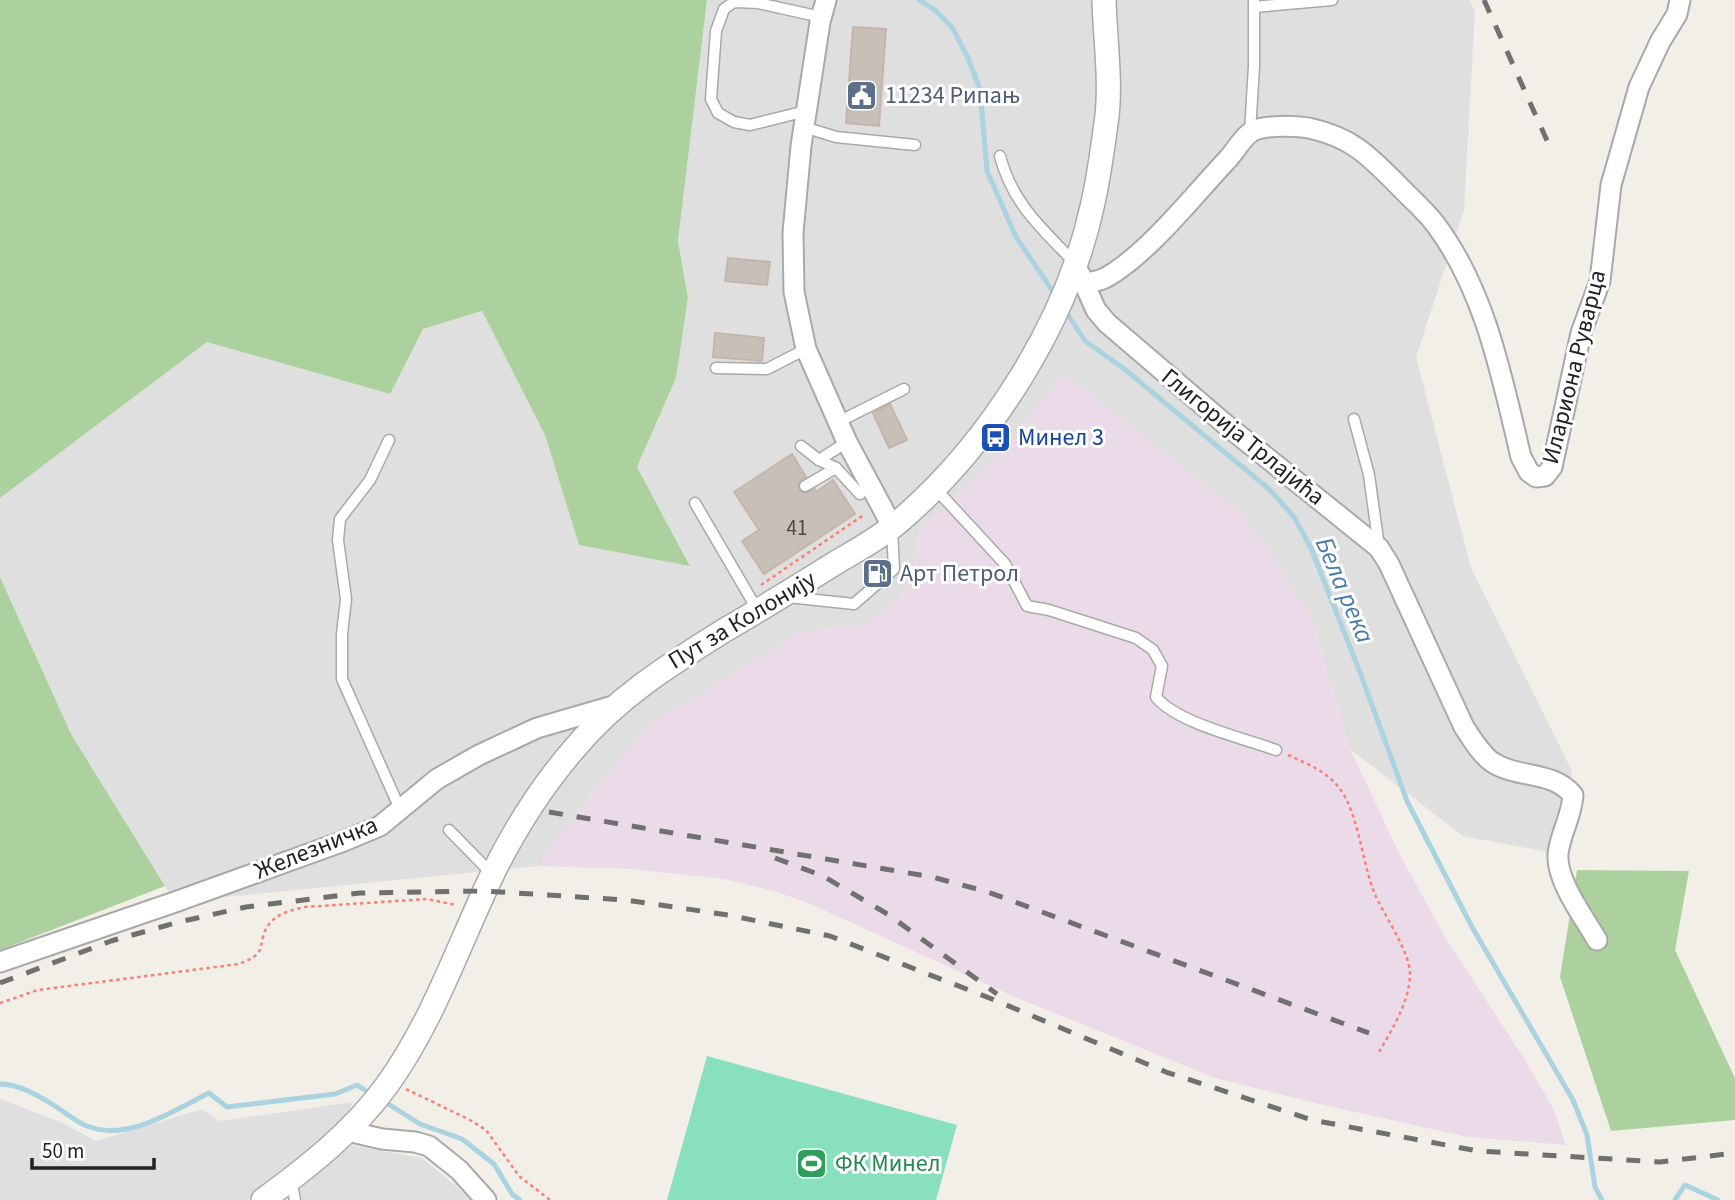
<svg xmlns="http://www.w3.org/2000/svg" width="1735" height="1200" viewBox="0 0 1735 1200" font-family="'Source Sans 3',sans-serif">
<rect width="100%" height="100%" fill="#f2efe9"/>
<g fill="#e0dfdf">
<path d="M707,0H1470L1475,12L1464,210L1416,357L1471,568L1572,771L1558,854L1463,836L1350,749L1311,616L991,463L919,530L918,552L901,597L865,625L812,631L595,791L539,866L175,902L71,734L0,577V498L207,342L389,394L423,329L483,311L545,435L579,545L690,565L637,467L676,378L688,298L678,241Z"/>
<path d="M0,1099L61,1122L96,1141L202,1109L220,1121L353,1102L347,1116L280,1175L248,1200H0Z"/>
<path d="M348,1145L422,1158L473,1200H288Z"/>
</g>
<path fill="#ebdbe8" d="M1065,374L1239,512L1261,539L1311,616L1350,749L1400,855L1445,937L1527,1063L1553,1108L1566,1145L1468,1137L1319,1104L1215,1078L1022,1000L808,903L774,891L724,879L629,869L539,866L543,857L647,727L800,632L865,625L901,597L918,552L919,530L991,463Z"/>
<g fill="#add19e">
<path d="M0,0H707L678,241L688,298L676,378L637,467L690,566L579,545L545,435L482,311L423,329L390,394L207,342L0,498Z"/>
<path d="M0,577L71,734L165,886L0,950Z"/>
<path d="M1577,870L1689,871L1675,950L1735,1078V1120L1611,1131L1560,977Z"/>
</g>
<path fill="#88e0be" d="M707,1056L957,1125L936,1200H667Z"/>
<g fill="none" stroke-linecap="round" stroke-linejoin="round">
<g stroke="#aad3df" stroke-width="5">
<path d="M919,0L935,10L952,27L968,58L980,89L987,171L1016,237L1056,296"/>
<path d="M1065,310L1085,341L1123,368L1269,489L1294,517L1311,548L1361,675L1407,801L1472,927L1573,1100L1587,1135L1595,1187L1602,1200"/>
<path d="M0,1084C19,1084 39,1096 55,1106C65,1112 76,1122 87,1126C127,1142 173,1111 209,1093L227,1107L335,1094L357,1085L373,1095"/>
<path d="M382,1100L420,1124L462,1139L494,1164L512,1194L520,1200"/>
<path d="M1675,1200L1685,1185L1718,1200"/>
</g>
</g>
<g fill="#c7bfb8" stroke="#c4b6ab" stroke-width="2">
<path d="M853,27L886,29L879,126L846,123Z"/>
<path d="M728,258L770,262L767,285L725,281Z"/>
<path d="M715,333L764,338L762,361L713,357Z"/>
<path d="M890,404L907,440L889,448L873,413Z"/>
<path d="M792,454L806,477L798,483L801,492L806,493L815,489L816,492L833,480L855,514L764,574L742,541L759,530L734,492Z"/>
</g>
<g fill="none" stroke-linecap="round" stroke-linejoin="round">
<defs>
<g id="service">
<path d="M1254,7L1332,0"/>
<path d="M806,111L750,125L734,122L718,113L711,99L716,31L724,9L734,2L758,3L821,17"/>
<path d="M804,127L836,137L915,145"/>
<path d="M1250,132L1254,66V0"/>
<path d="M1000,156C1012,203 1042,229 1075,263"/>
<path d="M716,368L767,369L806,349"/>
<path d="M1354,419L1369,475L1379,547"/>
<path d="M838,422L904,389"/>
<path d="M389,440L370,480L340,519L338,540L346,599L342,634V679L400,809"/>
<path d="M801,446L819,460L836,468L860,494"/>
<path d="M819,460L847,442"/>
<path d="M805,486L836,468"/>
<path d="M934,487L1005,564L1027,606L1049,610L1136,638L1153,650L1162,666L1156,697C1177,723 1243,738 1276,750"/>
<path d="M695,503L758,611"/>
<path d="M788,597L854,604L894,569L892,529"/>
<path d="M449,830L492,874"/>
<path d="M291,1180L295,1200"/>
</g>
<g id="minor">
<path d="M826,0L820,22L801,146L793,233L794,292L806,349L847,442L892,526"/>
<path d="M1080,274L1096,310L1107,323L1225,424L1379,548L1389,564L1464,727C1472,739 1480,753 1492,762C1518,779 1552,770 1573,795C1572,816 1560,834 1558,854C1556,881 1584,917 1597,940"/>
<path d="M1085,283C1092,282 1099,281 1105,278C1146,256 1194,195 1227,160C1234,153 1242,138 1251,132C1264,124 1299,126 1313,129C1352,138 1369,156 1396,183C1409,197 1425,210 1436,225C1486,292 1502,378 1521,457L1529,472L1536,477L1545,476L1552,467L1581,333L1600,281L1611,185L1639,87L1660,42L1677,14L1680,0"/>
<path d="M0,962L175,902L344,841L380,826L437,779L479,755L537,728L616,705"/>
<path d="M347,1131L382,1139L415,1142L429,1146L459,1170L486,1200"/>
</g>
<path id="tertiary" d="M263,1200C308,1167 354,1131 387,1085C434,1020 459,943 494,871C516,827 542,786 574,749C616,698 669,665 725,630C763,608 800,585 837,562C859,549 883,536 902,519C990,443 1067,322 1092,207C1099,178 1103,146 1107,116C1111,79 1105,37 1104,0"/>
</defs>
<use href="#service" stroke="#a9a9a9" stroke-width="13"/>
<use href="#minor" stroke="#a9a9a9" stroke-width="23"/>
<use href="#tertiary" stroke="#a9a9a9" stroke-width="26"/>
<g stroke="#fa8072" stroke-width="2.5" stroke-dasharray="3.5 3.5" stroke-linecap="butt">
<path d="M761,585L865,514"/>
<path d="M1288,755C1310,765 1331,773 1344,795C1360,824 1362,861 1374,892C1383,914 1411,953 1410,975C1409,1003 1391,1031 1378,1054"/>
<path d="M0,1003L38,990L239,964C246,961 253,959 258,953C262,948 261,943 263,937C268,917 285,911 305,907L427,899L456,905"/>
<path d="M406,1089L470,1120L486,1130L519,1176L550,1200"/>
</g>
<use href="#service" stroke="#fff" stroke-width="10"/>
<use href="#minor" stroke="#fff" stroke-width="19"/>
<use href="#tertiary" stroke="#fff" stroke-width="23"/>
<g stroke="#707070" stroke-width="5" stroke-dasharray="14 14" stroke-linecap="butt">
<path d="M1484,0L1549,145"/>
<path d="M549,812L932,877L988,892L1369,1033"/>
<path d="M775,858L823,876L889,915L997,994"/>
<path d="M0,983L111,941L179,922L246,907L360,893L485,891L626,900L728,915L830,936L992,999L1166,1072L1312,1120L1478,1151L1660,1162L1735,1153"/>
</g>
</g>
<defs>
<symbol id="civic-square" viewBox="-11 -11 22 22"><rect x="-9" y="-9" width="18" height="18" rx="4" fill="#5c6f8a" stroke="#fff"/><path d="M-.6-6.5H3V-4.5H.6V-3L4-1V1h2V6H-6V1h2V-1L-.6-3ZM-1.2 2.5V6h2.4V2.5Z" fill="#fff"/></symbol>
<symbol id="bus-square" viewBox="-11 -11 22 22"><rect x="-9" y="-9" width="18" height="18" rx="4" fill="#1a4fb4" stroke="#fff"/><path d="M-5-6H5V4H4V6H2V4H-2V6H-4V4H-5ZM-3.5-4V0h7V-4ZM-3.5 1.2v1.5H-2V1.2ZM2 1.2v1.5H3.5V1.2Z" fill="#fff"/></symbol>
<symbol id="fuel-square" viewBox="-11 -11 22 22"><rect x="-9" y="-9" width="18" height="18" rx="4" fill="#5c6f8a" stroke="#fff"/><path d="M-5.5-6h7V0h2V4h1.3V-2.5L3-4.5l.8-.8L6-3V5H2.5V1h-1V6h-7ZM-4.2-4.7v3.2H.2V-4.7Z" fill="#fff"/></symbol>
<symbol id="stadium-square" viewBox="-11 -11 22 22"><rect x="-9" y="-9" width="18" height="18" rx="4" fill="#2e9e5b" stroke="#fff"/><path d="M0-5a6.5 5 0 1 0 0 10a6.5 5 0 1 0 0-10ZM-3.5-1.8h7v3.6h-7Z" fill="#fff"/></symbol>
</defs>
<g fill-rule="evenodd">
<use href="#civic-square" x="844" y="78" width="35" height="35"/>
<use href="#bus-square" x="978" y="420" width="35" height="35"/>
<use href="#fuel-square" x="860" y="556" width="35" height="35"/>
<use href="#stadium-square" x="794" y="1146" width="35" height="35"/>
</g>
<g text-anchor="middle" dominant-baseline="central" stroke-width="6" stroke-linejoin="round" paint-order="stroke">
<g font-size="21" fill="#4b4948">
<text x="797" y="528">41</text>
</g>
<g font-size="24" fill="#4e5e75" stroke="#fff" text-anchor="start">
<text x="885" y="95">11234 Рипањ</text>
<text x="900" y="573">Арт Петрол</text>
</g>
<g font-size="24" fill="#222" stroke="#fff">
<text transform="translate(1574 367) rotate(-76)">Илариона Руварца</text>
<text transform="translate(1243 437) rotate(39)">Глигорија Трлајића</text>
<text transform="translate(742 620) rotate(-31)">Пут за Колонију</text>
<text transform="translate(316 848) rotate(-22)">Железничка</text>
</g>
<g font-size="24" fill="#164399" stroke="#fff" text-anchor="start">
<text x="1018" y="437">Минел 3</text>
</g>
<g font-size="24" fill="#27864d" stroke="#fff" text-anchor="start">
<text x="835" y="1163">ФК Минел</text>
</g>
<g font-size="26" font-style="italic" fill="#4a7aab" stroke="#fff">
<text transform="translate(1345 590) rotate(67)">Бела река</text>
</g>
</g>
<path d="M32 1158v10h122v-10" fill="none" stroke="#222222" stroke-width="3.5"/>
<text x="42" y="1158" font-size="21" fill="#222222" stroke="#ffffff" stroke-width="5" paint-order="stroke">50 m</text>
</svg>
